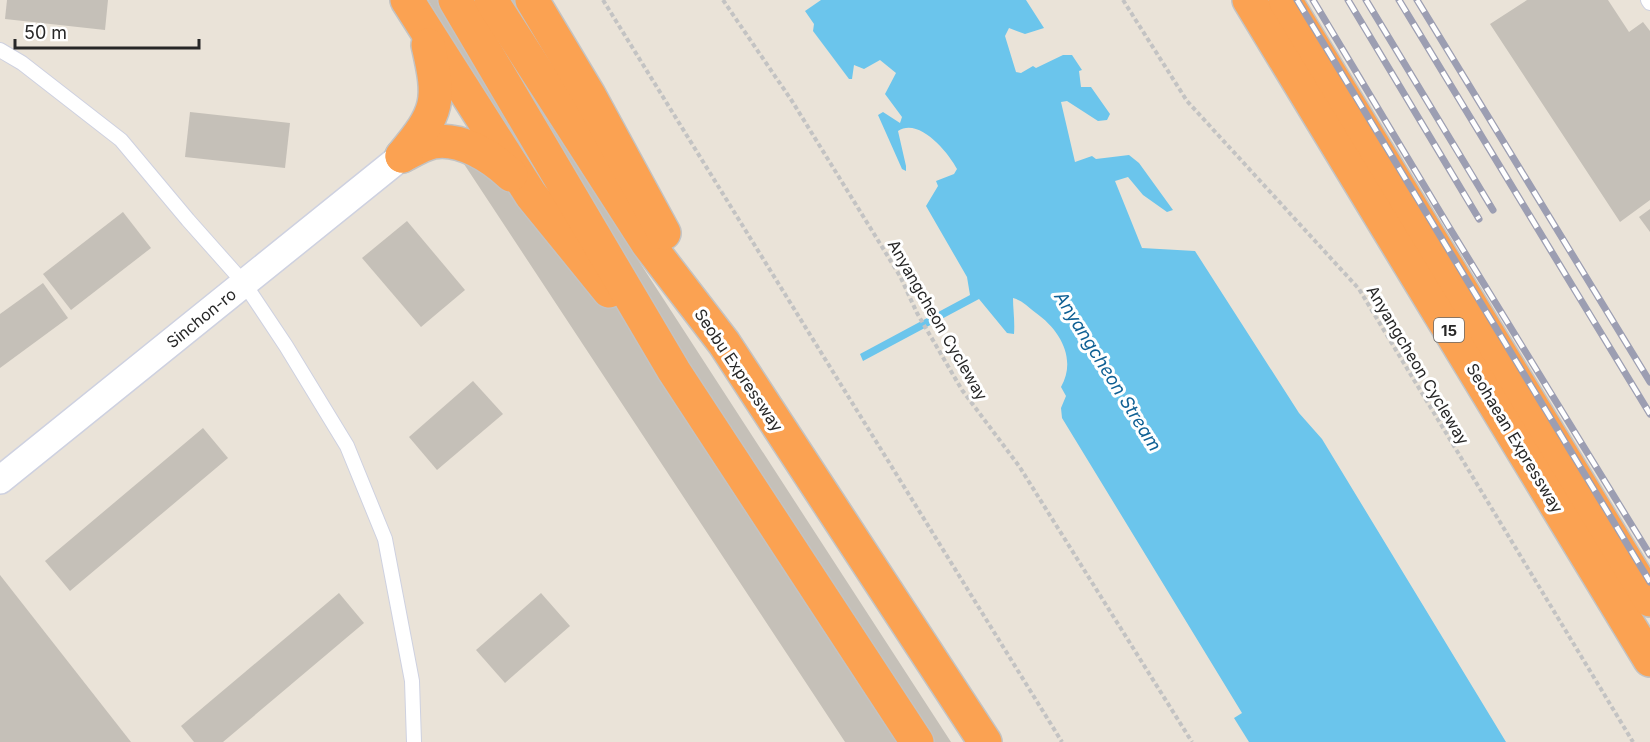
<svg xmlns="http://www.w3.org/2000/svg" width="1650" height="742" viewBox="0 0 1650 742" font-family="Inter,sans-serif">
<rect width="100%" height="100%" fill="#eae3d8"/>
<path fill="#6bc5ec" d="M821,0H1026L1044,28L1025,34L1009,28L1005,36L1016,72L1021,73L1033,66L1036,68L1063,55H1072L1082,70L1079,71L1081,87H1091L1110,114L1107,120L1098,121L1067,101L1061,102L1075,162L1092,156L1096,159L1129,155L1139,163L1173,210L1167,212L1143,195L1128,177L1115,181L1142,248L1195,251L1299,413L1322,439L1506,742H1249L1234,718L1242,713L1062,418L1061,408L1066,396L1061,387C1077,359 1060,330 1036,313C1028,307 1022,300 1013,298C1013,309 1015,321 1014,334L1007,333L979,299L863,361L860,354L970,295L967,277L926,206L938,186L936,181L954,174L957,169C948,152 919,117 898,131L906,166V171L902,169L878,115L883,112L900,123L902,117L885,94L896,73L880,60L864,69L854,65L852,79H849L813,31L814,24L805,11Z"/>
<g fill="#c5c0b8">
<path d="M7,0H108L105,30L5,19Z"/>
<path d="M428,0H517L575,96L544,115L951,742H845L464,164L510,136Z"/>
<path d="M1527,0H1608L1629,32L1643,22L1650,31V200L1620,222L1490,24Z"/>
<path d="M190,112L290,123L285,168L185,157Z"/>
<path d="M1650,209V232L1639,217Z"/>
<path d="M123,212L151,248L71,310L43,274Z"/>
<path d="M407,221L465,290L421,327L362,258Z"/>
<path d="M43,283L68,318L0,368V314Z"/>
<path d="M473,381L503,414L437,470L409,437Z"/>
<path d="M203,428L228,458L70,591L45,561Z"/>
<path d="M0,575L131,742H0Z"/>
<path d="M339,593L364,623L223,742H194L181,726Z"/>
<path d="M541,593L570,626L505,683L476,650Z"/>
</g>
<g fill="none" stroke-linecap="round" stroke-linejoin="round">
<defs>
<g id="lane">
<path d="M1648,0L1650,3"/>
<path d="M0,50L22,63L121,140L188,220L244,283L286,346L347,446L385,539L412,681L414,742"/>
</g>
<path id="street" d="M0,480L402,156"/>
<g id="highway">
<path d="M407,0L531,195L609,291"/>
<path d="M455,0L674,371L917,742"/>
<path d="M491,0L648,244L724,343L985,742"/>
<path d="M532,0L589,95L664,233"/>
<path d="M1249,0L1650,660"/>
<path d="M1285,0L1650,600"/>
<path d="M402,156C412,151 423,144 433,142C461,137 492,157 511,175"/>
<path d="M402,156C439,112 441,101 428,45"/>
</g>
</defs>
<use href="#lane" stroke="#ced1e0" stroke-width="16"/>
<use href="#street" stroke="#ced1e0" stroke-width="30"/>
<use href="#highway" stroke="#c3c3c3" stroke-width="36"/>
<g stroke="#c3c3c3" stroke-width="4" stroke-dasharray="4.5 3" stroke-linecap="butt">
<path d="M603,0L1062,742"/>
<path d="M723,0L792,101L900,276L917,313L962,390L1019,466L1192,742"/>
<path d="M1123,0L1187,101L1359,289L1633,742"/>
</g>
<use href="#lane" stroke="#fff" stroke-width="14"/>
<use href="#street" stroke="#fff" stroke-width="27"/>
<use href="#highway" stroke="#fba252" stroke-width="33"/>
<defs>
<g id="rail">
<path d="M1297,0L1650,582"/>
<path d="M1313,0L1449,227L1650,555"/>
<path d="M1348,0L1479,219"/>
<path d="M1366,0L1493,210"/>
<path d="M1399,0L1650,414"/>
<path d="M1417,0L1650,382"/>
</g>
</defs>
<use href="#rail" stroke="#9c9eb2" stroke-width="7"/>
<use href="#rail" stroke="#fff" stroke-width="4.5" stroke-dasharray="14" stroke-linecap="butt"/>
</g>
<g text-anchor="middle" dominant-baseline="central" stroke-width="6" stroke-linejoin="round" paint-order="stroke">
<rect fill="#fff" stroke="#686868" stroke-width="1.5" x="1434" y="318" width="30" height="24" rx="4.5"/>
<g font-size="15" font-weight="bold" fill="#272727">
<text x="1449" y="330">15</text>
</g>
<g font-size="16" fill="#272727" stroke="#fff">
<text transform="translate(201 318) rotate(-39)">Sinchon-ro</text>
<text transform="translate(938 320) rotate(60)">Anyangcheon Cycleway</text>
<text transform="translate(1418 365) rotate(59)">Anyangcheon Cycleway</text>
<text transform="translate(739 370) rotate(56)">Seobu Expressway</text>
<text transform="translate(1515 438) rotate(59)">Seohaean Expressway</text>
</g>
<g font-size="18" font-style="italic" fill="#0f6094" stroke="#fff">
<text transform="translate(1108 371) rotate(58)">Anyangcheon Stream</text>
</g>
</g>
<path d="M15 39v9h184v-9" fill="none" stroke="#272727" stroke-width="3"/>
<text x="24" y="39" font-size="18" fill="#272727" stroke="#ffffff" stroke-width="4.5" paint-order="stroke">50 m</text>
</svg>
